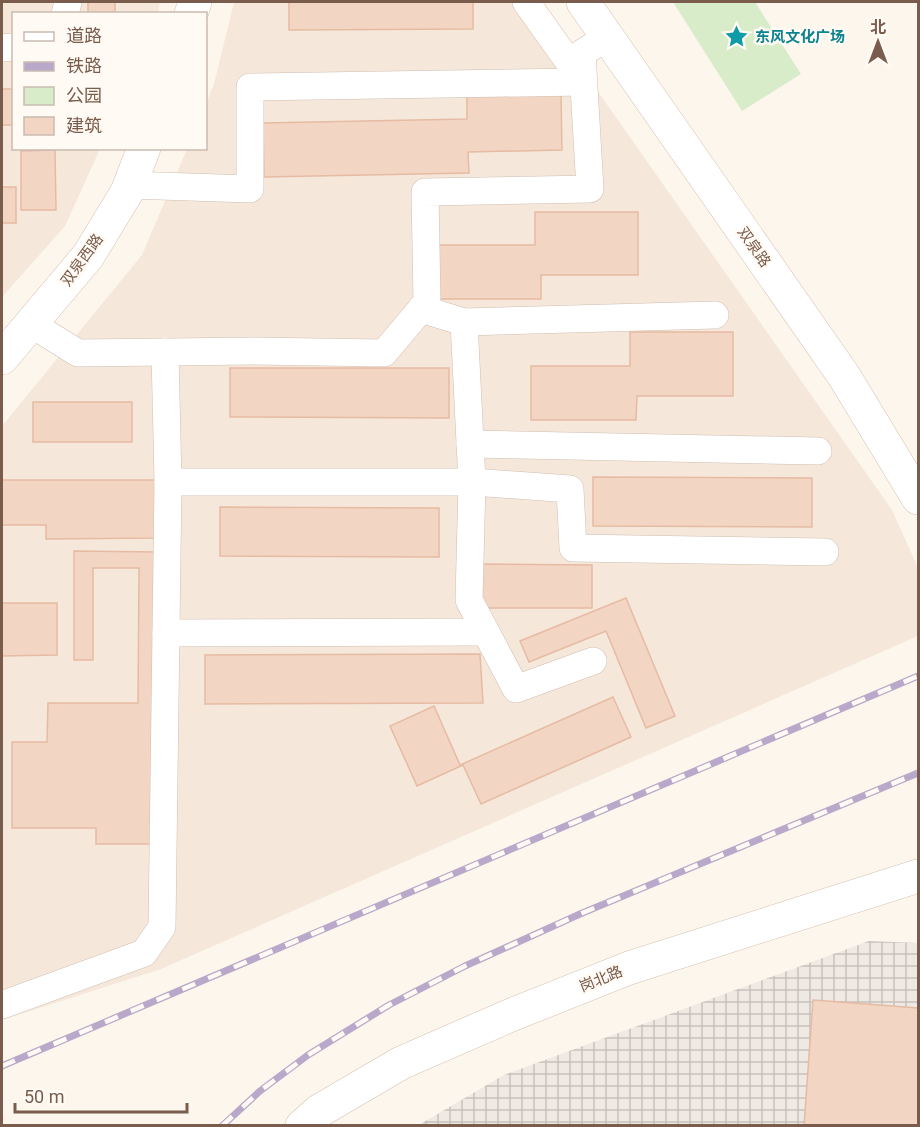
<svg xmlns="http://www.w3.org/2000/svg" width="920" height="1127" viewBox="0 0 920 1127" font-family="Roboto,'Noto Sans SC',sans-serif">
<defs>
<pattern id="industrial-grid" width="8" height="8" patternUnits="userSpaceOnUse" patternTransform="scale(1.5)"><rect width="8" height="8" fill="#efe9e4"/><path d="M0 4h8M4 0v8" fill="none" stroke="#c7c0bb"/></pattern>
</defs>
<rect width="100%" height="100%" fill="#fdf6ec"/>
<g fill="#f5e8da">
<path d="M2,2H160L158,13L14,14V148L100,149L65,226L2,297Z"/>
<path d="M234,2H535L892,510L918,568V636L161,969L2,1020V426L142,255L187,149L206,148V104L214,84Z"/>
</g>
<path fill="url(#industrial-grid)" d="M869,941L918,943V1125L417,1126L504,1075Z"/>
<path fill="#d8ecc9" d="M673,2H755L801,74L742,111Z"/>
<g fill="#f3d5c3" stroke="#e6bba3" stroke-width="1.5">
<rect x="88" y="2" width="27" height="12"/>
<path d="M289,2H473V29L289,30Z"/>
<rect x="2" y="89" width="12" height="36"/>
<path d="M561,94L562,150L468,152L469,173L264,177L263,123L467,119V96Z"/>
<path d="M55,150L56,210H21V151Z"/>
<rect x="2" y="187" width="14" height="36"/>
<path d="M535,212H638V275H541V299H436V245H535Z"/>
<path d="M630,332H733V396H637L636,420H531V366H630Z"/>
<path d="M230,368H449V418L230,417Z"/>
<rect x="33" y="402" width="99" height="40"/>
<path d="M593,477L812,478V527L593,526Z"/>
<path d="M2,480H157V538L46,539V525H2Z"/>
<path d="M220,507L439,508V557L220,556Z"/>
<path d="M74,551L158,552V844H96V828H12V742H47L48,703H138L139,568H93V660H74Z"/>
<path d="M482,564L592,565V608H481Z"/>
<path d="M626,598L675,716L646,728L606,631L529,662L520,641Z"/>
<path d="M2,603H57V655L2,656Z"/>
<path d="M480,654L483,703L205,704V655Z"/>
<path d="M613,697L631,737L481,804L463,765L417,786L390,726L434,706L460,765Z"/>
<path d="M813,1000L918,1008V1126H804Z"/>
</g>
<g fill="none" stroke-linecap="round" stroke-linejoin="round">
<defs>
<g id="street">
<path d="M65,14L68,2"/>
<path d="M2,48L14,47"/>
<path d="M129,185L250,189V87L583,82L526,2"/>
<path d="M421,309L464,322L715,315"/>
<path d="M31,324L78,353L254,351L384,353L427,302L425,192L590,189L582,53L608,37"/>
<path d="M165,352L168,482H472L464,322"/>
<path d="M470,444L818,451"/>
<path d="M166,633L486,632"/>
<path d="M593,661L516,689L469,600L472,482L570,489L573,548L825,552"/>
<path d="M2,1005L144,953L162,927L168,482"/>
</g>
<g id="secondary">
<path d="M583,2L844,376L918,498"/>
<path d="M191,14L195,2"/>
<path d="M2,358L88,256L127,192L144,148"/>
<path d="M302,1126L319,1111L401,1063L511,1015L629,968L918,876"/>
</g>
</defs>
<use href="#street" stroke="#d1beb0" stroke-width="28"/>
<use href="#secondary" stroke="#d6c0b0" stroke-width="34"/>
<use href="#street" stroke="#fff" stroke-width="27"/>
<use href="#secondary" stroke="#fff" stroke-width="33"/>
<defs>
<g id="rail">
<path d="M2,1066L918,676"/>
<path d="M222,1126L260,1091L308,1055L389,1005L465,966L580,914L918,773"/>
</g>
</defs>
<use href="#rail" stroke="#b9a8c9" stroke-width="7"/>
<use href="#rail" stroke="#fffaf3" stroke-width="4.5" stroke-dasharray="14" stroke-linecap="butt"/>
</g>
<defs>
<symbol id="sight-bare" viewBox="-9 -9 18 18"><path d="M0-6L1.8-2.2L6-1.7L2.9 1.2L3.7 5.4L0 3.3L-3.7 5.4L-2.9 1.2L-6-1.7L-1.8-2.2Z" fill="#0f9aa8" stroke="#fffaf3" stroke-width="2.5" paint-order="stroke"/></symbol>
</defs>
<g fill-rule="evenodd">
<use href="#sight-bare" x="720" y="20" width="33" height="33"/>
</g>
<g text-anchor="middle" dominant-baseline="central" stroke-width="5" stroke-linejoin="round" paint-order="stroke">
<g font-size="15" font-weight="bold" fill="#0d838f" stroke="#fffaf3" text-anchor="start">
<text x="755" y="37">东风文化广场</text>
</g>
<g font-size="15" fill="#7a5c4d" stroke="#fffaf3">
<text transform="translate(754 247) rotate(55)">双泉路</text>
<text transform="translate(82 260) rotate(-54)">双泉西路</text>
<text transform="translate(601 979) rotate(-22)">岗北路</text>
</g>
</g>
<rect width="920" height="1127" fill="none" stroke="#7a5c4d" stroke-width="6"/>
<rect x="12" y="12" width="195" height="138" fill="#fffaf3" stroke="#cabbb1" stroke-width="1.5"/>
<rect x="24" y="32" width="30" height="9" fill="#ffffff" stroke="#cabbb1" stroke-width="1.5"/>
<text x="66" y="42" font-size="18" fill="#7a5c4d">道路</text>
<rect x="24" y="62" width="30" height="9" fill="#b9a8c9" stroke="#cabbb1" stroke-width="1.5"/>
<text x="66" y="72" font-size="18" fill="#7a5c4d">铁路</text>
<rect x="24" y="87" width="30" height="18" fill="#d8ecc9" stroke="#cabbb1" stroke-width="1.5"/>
<text x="66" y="102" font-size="18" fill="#7a5c4d">公园</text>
<rect x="24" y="117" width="30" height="18" fill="#f3d5c3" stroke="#cabbb1" stroke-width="1.5"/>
<text x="66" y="132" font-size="18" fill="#7a5c4d">建筑</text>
<g transform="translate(878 42)" stroke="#fffaf3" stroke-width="4.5" paint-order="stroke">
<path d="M0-4.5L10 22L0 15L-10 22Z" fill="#7a5c4d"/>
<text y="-9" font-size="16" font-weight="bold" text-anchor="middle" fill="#7a5c4d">北</text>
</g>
<path d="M15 1103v9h172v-9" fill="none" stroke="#7a5c4d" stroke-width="3"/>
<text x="24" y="1103" font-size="18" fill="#7a5c4d" stroke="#fffaf3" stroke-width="4.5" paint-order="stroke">50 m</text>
</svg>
